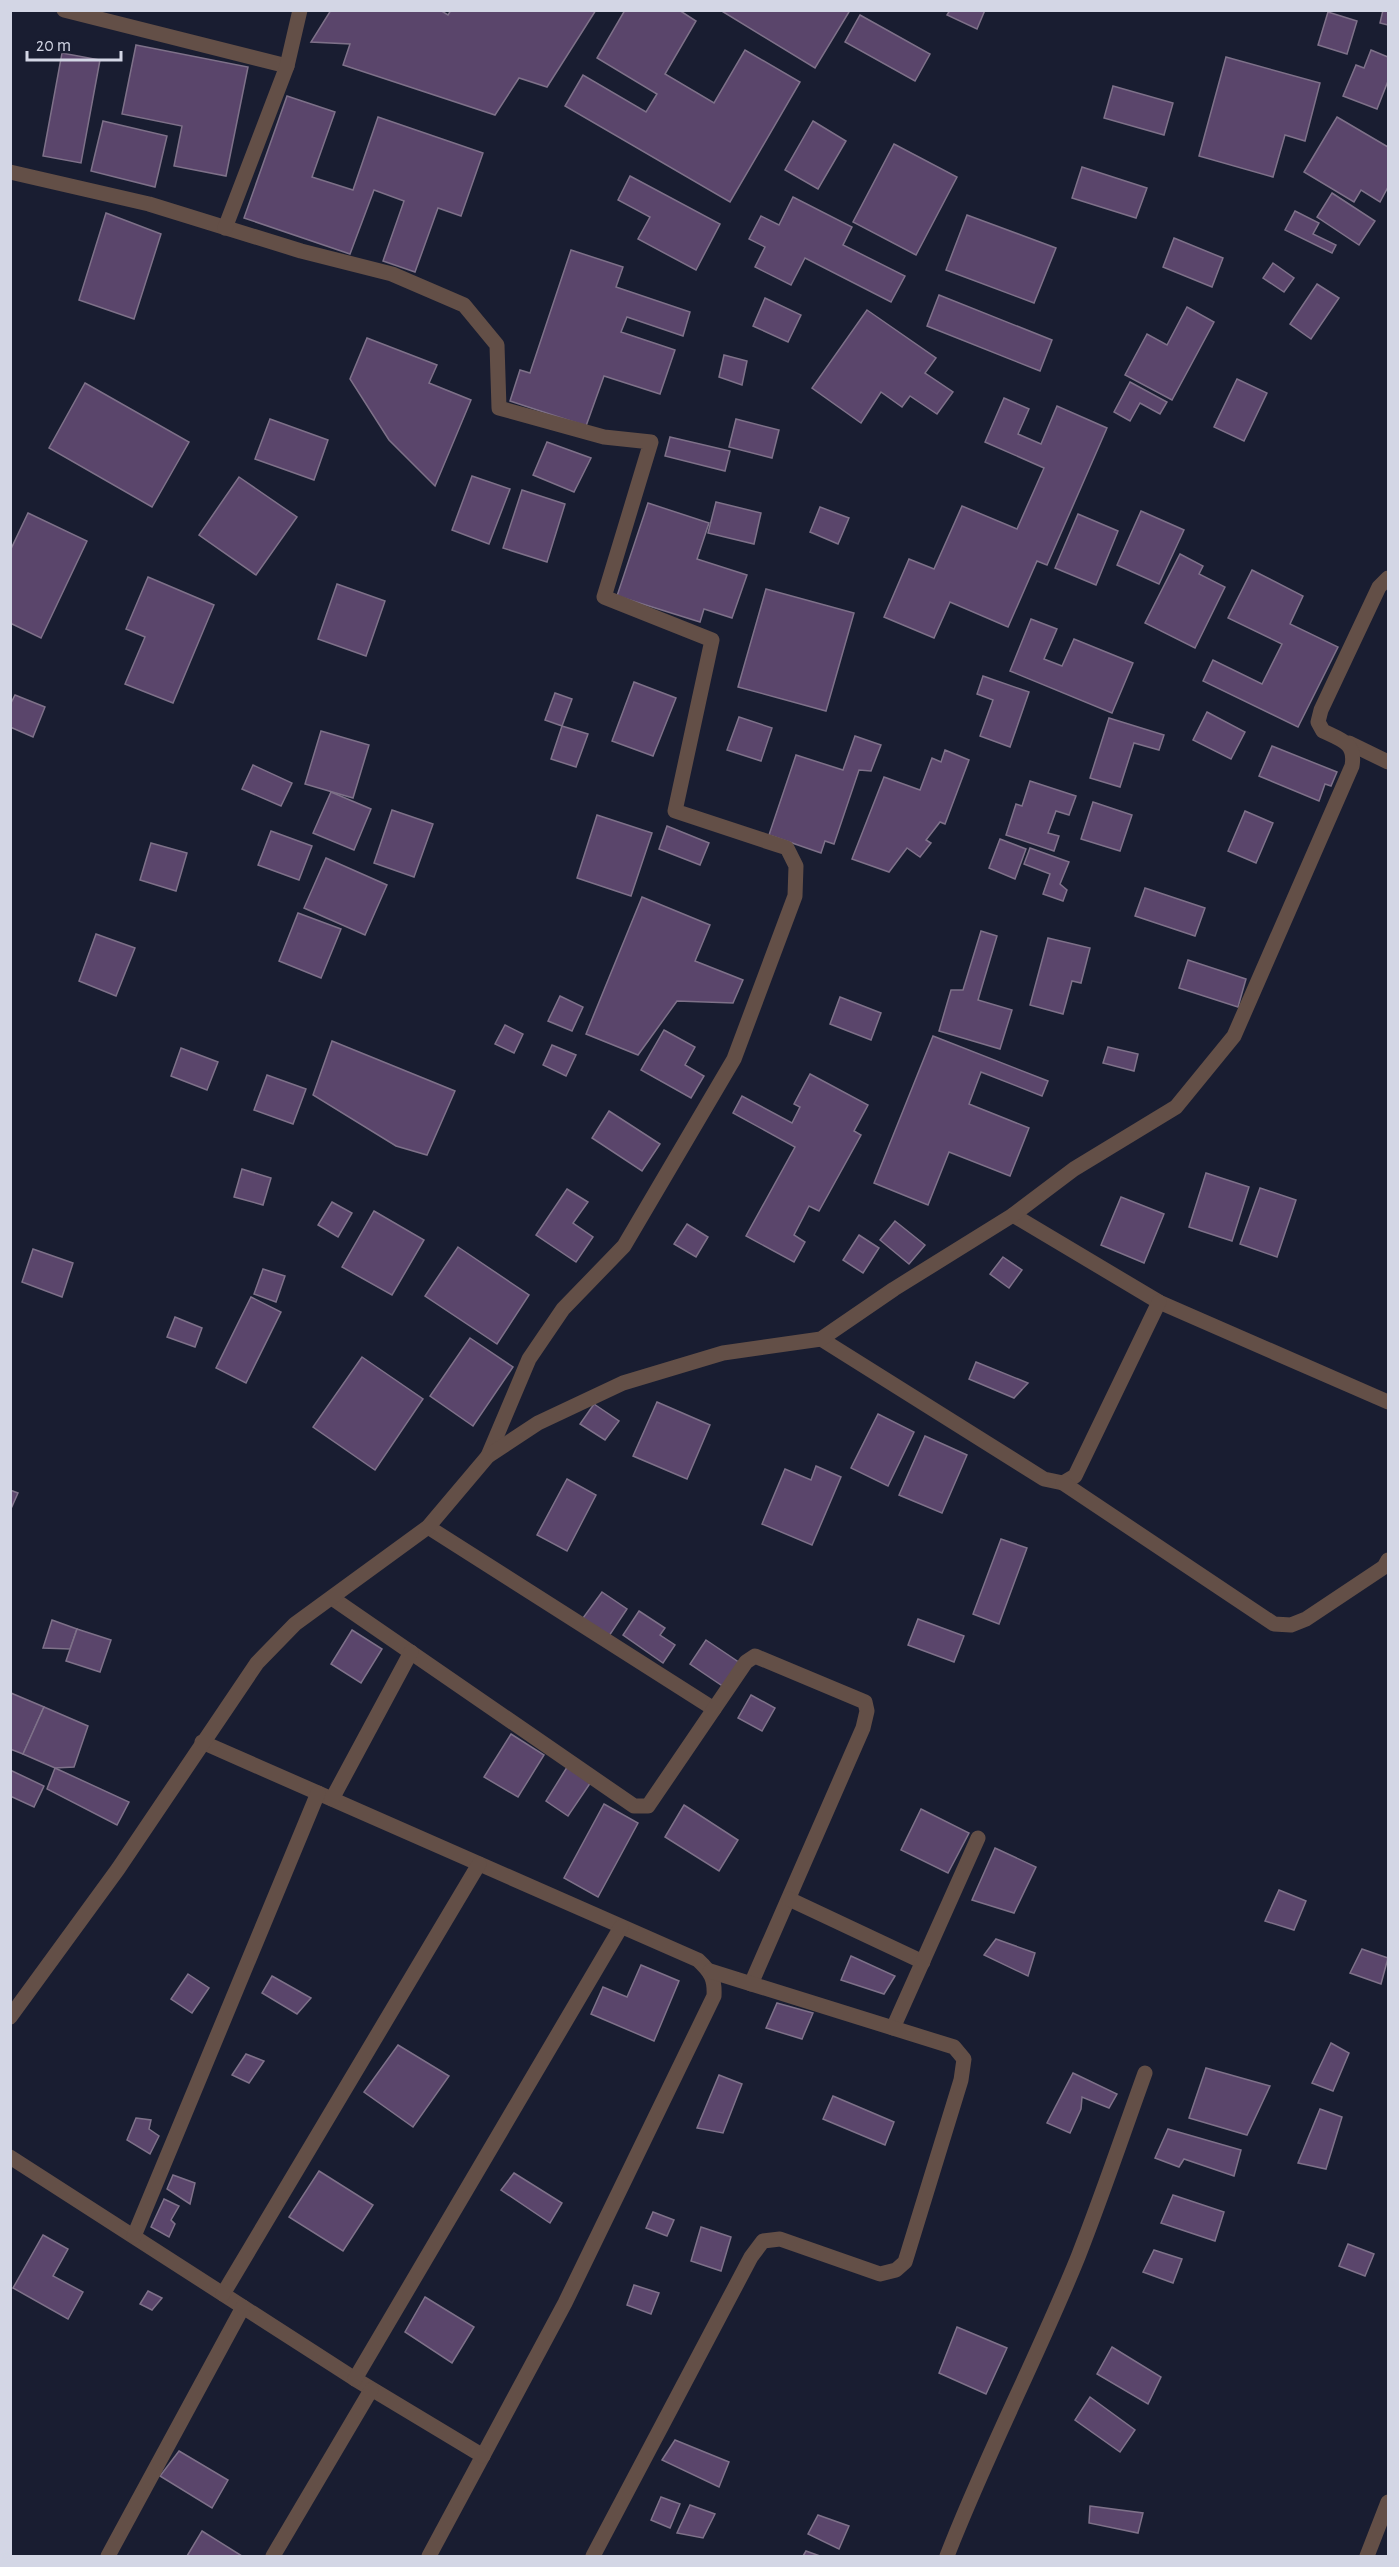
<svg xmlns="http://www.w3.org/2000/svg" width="1399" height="2567" viewBox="0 0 1399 2567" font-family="'Alegreya Sans',sans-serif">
<rect width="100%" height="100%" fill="#191d31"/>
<g fill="#5a456b" stroke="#7e7189" stroke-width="1.5">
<path d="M331,10H440L448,15L451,10H596L547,87L519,78L495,115L343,65L350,44L311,42Z"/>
<path d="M625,10H679L696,21L665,74L714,103L745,50L800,82L730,202L565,106L583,75L646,112L657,94L597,58Z"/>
<path d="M720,10H846L849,12L815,68Z"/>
<path d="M950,10H985L977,29L947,15Z"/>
<path d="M1383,10H1388V25L1380,23Z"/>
<path d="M1328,12L1357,21L1347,54L1318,45Z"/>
<path d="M860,15L930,54L915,81L845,42Z"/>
<path d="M136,45L248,67L226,176L174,166L182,126L122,114Z"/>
<path d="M1371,50L1388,57V81L1377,109L1343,96L1356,65L1364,68Z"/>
<path d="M62,53L100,60L81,163L43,156Z"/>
<path d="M1226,57L1320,83L1305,141L1285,135L1273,177L1199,156Z"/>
<path d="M1113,86L1173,103L1164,135L1104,118Z"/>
<path d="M287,96L335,112L312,177L353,190L378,117L483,153L461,216L438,208L415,272L383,261L404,201L374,190L350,254L244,218Z"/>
<path d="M1337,117L1388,147V187L1380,202L1361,190L1354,202L1304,172Z"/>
<path d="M103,121L167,136L155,187L91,171Z"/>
<path d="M813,121L846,141L818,189L785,170Z"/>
<path d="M894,144L957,177L916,255L853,222Z"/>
<path d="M1082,167L1147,188L1136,218L1072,198Z"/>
<path d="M630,176L720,224L696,270L638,239L650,217L618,200Z"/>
<path d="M1332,193L1375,221L1359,245L1317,217Z"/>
<path d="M793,197L852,227L843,245L905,276L891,302L805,258L791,285L755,267L765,247L749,239L761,216L779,225Z"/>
<path d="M1295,211L1319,223L1313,234L1336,245L1332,253L1285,230Z"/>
<path d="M106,213L161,234L134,319L79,300Z"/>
<path d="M967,215L1056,248L1034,303L946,270Z"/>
<path d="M1174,238L1223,258L1212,287L1163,267Z"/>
<path d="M571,250L623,267L616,287L690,312L683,336L627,317L621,332L675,350L660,394L604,376L586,426L510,401L520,370L530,373Z"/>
<path d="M1273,263L1294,278L1284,292L1263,278Z"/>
<path d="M1317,284L1339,298L1311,339L1290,324Z"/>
<path d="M939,295L1052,340L1040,371L927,326Z"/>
<path d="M765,298L801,315L788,342L753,326Z"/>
<path d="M1187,307L1214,322L1172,400L1125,375L1147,334L1167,345Z"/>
<path d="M867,310L936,358L925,373L953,392L937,414L910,396L902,407L881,392L861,423L812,388Z"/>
<path d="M367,338L437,365L429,383L471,400L435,486L389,440L350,379Z"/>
<path d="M724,355L747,361L742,385L719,377Z"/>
<path d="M1237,379L1267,393L1244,441L1214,427Z"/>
<path d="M1130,382L1167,402L1160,414L1140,403L1130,421L1114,412Z"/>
<path d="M85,383L189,442L152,507L49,448Z"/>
<path d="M1004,398L1029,409L1018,434L1041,444L1057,406L1107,428L1047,565L1037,561L1008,627L950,602L934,638L884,617L909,559L934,569L962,506L1017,529L1044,468L985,442Z"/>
<path d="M270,419L328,440L314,480L255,459Z"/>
<path d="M736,419L779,430L772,458L729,447Z"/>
<path d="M670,437L730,451L725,471L665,456Z"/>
<path d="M547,442L591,458L574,492L533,475Z"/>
<path d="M472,476L510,489L489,544L452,530Z"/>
<path d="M239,477L297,517L256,575L199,535Z"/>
<path d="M522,490L565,504L547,562L503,548Z"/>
<path d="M716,502L761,513L754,544L708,533Z"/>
<path d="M648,503L709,523L697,559L747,575L732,618L704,609L700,622L617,596Z"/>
<path d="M820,507L849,518L838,544L810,532Z"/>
<path d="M1141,511L1184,530L1159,584L1117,565Z"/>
<path d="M28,513L87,541L41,638L10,623V551Z"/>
<path d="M1078,514L1118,531L1096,585L1055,568Z"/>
<path d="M1180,554L1203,566L1199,574L1225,587L1195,648L1145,623Z"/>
<path d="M1252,570L1303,596L1290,624L1338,647L1298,727L1203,681L1213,660L1262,684L1282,644L1228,618Z"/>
<path d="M148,577L214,605L173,703L125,684L145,637L126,629Z"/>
<path d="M337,584L385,601L366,656L318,639Z"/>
<path d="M766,589L854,613L826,711L738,687Z"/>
<path d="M1031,619L1057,629L1044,659L1062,666L1074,639L1133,663L1112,713L1010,671Z"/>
<path d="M983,676L1029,692L1010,747L980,736L993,700L977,694Z"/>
<path d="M634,682L676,698L653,756L612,741Z"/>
<path d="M555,693L572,699L562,726L545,720Z"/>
<path d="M15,695L45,707L33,737L10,727V705Z"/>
<path d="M1207,712L1245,732L1231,759L1193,740Z"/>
<path d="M739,717L772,728L761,761L727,750Z"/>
<path d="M1109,718L1164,735L1159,750L1134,743L1120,787L1090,778Z"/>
<path d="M562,726L588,734L576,767L551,759Z"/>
<path d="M321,731L369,745L353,798L305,784Z"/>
<path d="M855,736L881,745L871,771L859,770L834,844L825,841L821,853L769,835L796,755L843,770Z"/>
<path d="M1272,746L1337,772L1331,786L1325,784L1319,801L1259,776Z"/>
<path d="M945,750L969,760L945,824L940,822L926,840L931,843L920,857L907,848L889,872L852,859L884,777L920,790L932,758L941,762Z"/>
<path d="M253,765L292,783L281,806L242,789Z"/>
<path d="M1030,781L1076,796L1069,815L1056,811L1048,833L1059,836L1054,851L1006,835L1016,804L1022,806Z"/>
<path d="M331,792L371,809L354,850L313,833Z"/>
<path d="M1093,802L1132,815L1120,851L1081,839Z"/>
<path d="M392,810L433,824L414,877L374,863Z"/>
<path d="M1245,811L1273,823L1256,863L1228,851Z"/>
<path d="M597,815L652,833L631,896L577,878Z"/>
<path d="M667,826L709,843L700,865L659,849Z"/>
<path d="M271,831L312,846L299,880L258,865Z"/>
<path d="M1000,839L1026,849L1015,879L989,868Z"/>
<path d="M151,843L187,853L176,891L140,880Z"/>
<path d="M1030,848L1069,862L1060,884L1067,890L1063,901L1043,894L1050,874L1024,864Z"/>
<path d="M326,858L387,885L365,935L304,908Z"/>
<path d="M1145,888L1205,908L1195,936L1135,916Z"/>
<path d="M642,897L710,925L695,961L743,980L733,1003L677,1001L638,1055L586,1034Z"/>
<path d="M298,913L341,929L321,978L279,961Z"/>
<path d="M981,931L997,936L978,1000L1012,1010L1000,1049L939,1031L951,990H963Z"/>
<path d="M96,934L135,948L116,996L79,981Z"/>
<path d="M1048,938L1090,948L1081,983L1072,981L1063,1014L1030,1005Z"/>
<path d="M1188,960L1246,979L1238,1007L1179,988Z"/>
<path d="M560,996L583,1007L572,1031L548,1021Z"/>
<path d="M840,997L881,1013L871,1040L830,1024Z"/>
<path d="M505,1025L523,1034L514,1053L495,1044Z"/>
<path d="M664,1030L695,1047L685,1065L704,1076L691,1098L641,1070Z"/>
<path d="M933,1036L1048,1081L1042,1096L981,1072L969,1104L1029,1128L1010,1176L949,1152L928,1205L874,1183Z"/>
<path d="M332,1041L455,1091L427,1155L396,1146L313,1095Z"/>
<path d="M552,1045L576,1055L566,1076L543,1065Z"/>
<path d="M1108,1047L1138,1054L1134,1071L1103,1063Z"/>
<path d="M181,1048L218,1062L207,1090L171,1076Z"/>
<path d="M810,1074L868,1105L854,1131L861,1135L819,1211L809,1206L794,1235L805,1242L794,1262L746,1236L795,1147L733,1113L742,1096L792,1123L800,1107L794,1104Z"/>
<path d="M267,1075L306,1089L293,1124L254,1110Z"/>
<path d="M609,1111L660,1144L642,1171L592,1138Z"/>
<path d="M242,1169L271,1178L263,1205L234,1197Z"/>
<path d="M1206,1173L1249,1187L1232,1241L1189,1227Z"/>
<path d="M1260,1188L1296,1200L1277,1257L1240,1244Z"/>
<path d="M567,1189L588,1202L573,1223L593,1237L576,1262L536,1235Z"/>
<path d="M1121,1197L1164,1214L1144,1263L1101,1245Z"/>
<path d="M332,1202L352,1213L338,1237L318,1225Z"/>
<path d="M374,1211L424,1240L392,1295L342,1267Z"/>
<path d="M895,1221L925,1245L909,1264L880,1240Z"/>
<path d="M687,1224L708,1237L696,1257L674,1244Z"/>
<path d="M859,1235L879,1248L863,1273L843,1260Z"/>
<path d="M458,1247L529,1295L497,1344L425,1296Z"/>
<path d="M33,1249L73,1263L62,1297L22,1282Z"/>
<path d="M1003,1257L1022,1270L1009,1288L990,1274Z"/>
<path d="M263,1269L285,1276L276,1302L254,1294Z"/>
<path d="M251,1297L281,1312L246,1383L216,1368Z"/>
<path d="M175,1317L202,1328L195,1347L167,1337Z"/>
<path d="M470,1338L513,1367L473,1426L430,1396Z"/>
<path d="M362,1357L423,1399L375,1470L313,1427Z"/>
<path d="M976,1362L1028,1383L1014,1398L969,1379Z"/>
<path d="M657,1402L710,1425L687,1479L633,1456Z"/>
<path d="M594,1404L619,1421L605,1440L580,1424Z"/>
<path d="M878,1414L914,1432L888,1486L851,1468Z"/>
<path d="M925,1436L967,1455L942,1513L899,1495Z"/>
<path d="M816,1466L841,1477L812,1545L762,1524L785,1469L811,1480Z"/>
<path d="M567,1479L596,1495L567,1551L537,1535Z"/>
<path d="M10,1490L18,1493L10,1511Z"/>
<path d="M1001,1539L1027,1548L999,1624L973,1614Z"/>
<path d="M602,1592L627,1609L609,1636L583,1618Z"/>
<path d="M639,1611L665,1628L660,1635L675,1645L663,1663L623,1635Z"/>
<path d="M918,1619L964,1636L954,1662L908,1645Z"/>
<path d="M52,1620L77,1629L70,1649L43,1648Z"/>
<path d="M77,1629L111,1640L100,1672L66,1661Z"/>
<path d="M352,1630L382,1649L361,1683L331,1664Z"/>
<path d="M706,1640L740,1663L724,1687L690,1664Z"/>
<path d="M11,1693L44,1707L23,1754L10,1749Z"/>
<path d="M751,1695L775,1708L762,1731L738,1718Z"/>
<path d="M44,1707L88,1726L74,1767L55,1768L23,1754Z"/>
<path d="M511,1734L544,1755L518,1797L484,1777Z"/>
<path d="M569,1764L593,1779L568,1816L546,1801Z"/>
<path d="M55,1768L129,1802L117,1825L47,1789Z"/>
<path d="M10,1770L44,1786L34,1807L10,1796Z"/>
<path d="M604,1804L638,1823L598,1897L564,1878Z"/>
<path d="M684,1805L738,1840L719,1871L665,1837Z"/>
<path d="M921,1809L969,1833L948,1873L901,1850Z"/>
<path d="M995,1848L1036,1867L1014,1913L972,1900Z"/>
<path d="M1279,1890L1306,1901L1294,1930L1265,1921Z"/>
<path d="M996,1939L1035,1953L1028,1976L984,1955Z"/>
<path d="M1362,1949L1388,1958L1381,1984L1350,1973Z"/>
<path d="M851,1956L895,1976L884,1994L841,1980Z"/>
<path d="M641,1965L679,1981L654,2041L591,2014L603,1987L627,1997Z"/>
<path d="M188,1974L209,1988L192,2013L171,1999Z"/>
<path d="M272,1976L311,1998L297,2014L262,1993Z"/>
<path d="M777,2003L813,2013L802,2039L766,2028Z"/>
<path d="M1331,2043L1349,2053L1333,2091L1312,2083Z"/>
<path d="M398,2045L449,2076L413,2127L364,2092Z"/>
<path d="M246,2054L264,2061L249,2083L232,2075Z"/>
<path d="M1206,2068L1270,2086L1247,2135L1189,2118Z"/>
<path d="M1073,2073L1117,2094L1109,2108L1082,2097L1081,2109L1070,2133L1047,2123Z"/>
<path d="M719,2075L742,2084L723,2133L697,2128Z"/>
<path d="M833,2096L894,2122L885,2145L823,2119Z"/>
<path d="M1320,2109L1342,2117L1326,2169L1298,2163Z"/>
<path d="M136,2118L151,2120L149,2129L159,2136L150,2154L127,2140Z"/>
<path d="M1168,2129L1241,2150L1234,2176L1184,2159L1179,2167L1155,2158Z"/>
<path d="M319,2171L373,2205L343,2251L289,2217Z"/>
<path d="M514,2173L562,2203L550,2223L501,2190Z"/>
<path d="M173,2175L195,2183L190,2204L167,2189Z"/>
<path d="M1173,2195L1224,2212L1215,2241L1161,2223Z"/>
<path d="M164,2199L179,2206L171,2220L175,2224L169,2237L151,2227Z"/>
<path d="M653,2212L674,2220L667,2236L646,2228Z"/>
<path d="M701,2227L731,2237L721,2271L691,2261Z"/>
<path d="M43,2235L68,2249L53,2276L83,2292L68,2319L13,2288Z"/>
<path d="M1348,2244L1374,2254L1365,2276L1339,2266Z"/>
<path d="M1154,2250L1182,2259L1173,2283L1143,2272Z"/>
<path d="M634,2285L659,2293L651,2314L627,2305Z"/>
<path d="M148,2291L162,2298L152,2310L140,2304Z"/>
<path d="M425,2297L474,2327L452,2363L405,2332Z"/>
<path d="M957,2327L1007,2348L986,2394L939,2373Z"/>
<path d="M1112,2347L1161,2377L1148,2404L1097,2374Z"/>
<path d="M1090,2397L1135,2430L1120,2452L1075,2420Z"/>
<path d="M675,2440L729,2462L719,2487L662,2460Z"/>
<path d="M179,2451L228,2480L212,2508L160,2476Z"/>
<path d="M661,2497L680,2504L670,2528L651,2520Z"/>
<path d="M690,2505L715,2514L703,2538L677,2533Z"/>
<path d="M1090,2506L1143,2513L1138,2533L1089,2523Z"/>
<path d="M818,2515L849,2526L839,2549L808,2534Z"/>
<path d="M202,2531L242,2556H187Z"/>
<path d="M806,2551L820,2556H803Z"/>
</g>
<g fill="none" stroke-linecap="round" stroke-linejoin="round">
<g stroke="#634f47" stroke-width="15">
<path d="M64,10L287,66"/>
<path d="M10,172L149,204L301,251L392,274L464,305L497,345L499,408L604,437L651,442L604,597L712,640L675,811L787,848L796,866L795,896L734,1059L624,1246L563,1309L529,1359L488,1456"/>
<path d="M225,228L287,66L300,10"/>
<path d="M1349,743L1388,762"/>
<path d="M1013,1215L1159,1302L1388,1402"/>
<path d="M821,1339L1044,1479L1063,1483L1075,1476L1159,1302"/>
<path d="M1063,1483L1274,1624L1291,1625L1306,1619L1384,1567L1388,1560"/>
<path d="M428,1527L714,1709"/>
<path d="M332,1598L634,1806H648L746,1662L755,1656L865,1702L867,1711L863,1728L751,1984"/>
<path d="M202,1742L698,1960C711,1972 715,1979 714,1996L565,2303L429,2556"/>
<path d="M332,1799L411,1652"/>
<path d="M789,1899L923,1962"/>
<path d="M10,2017L118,1869L257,1663L295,1624L428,1527L488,1456L538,1423L623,1383L723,1353L821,1339L894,1289L1013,1215L1074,1169L1176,1107L1234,1036L1352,766C1356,743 1342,740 1323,731L1318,722L1321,710L1379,587L1388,578"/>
<path d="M893,2028L978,1838"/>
<path d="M10,2157L355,2379L483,2456"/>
<path d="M134,2236L318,1793"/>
<path d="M223,2294L479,1864"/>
<path d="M355,2379L621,1927"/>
<path d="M108,2556L243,2307"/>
<path d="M273,2556L371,2390"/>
<path d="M593,2556L751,2257L763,2241L780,2239L880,2274L896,2270L905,2262L961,2080L964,2059L954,2047L710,1971"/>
<path d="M947,2556C986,2455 1037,2358 1078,2257C1102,2196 1123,2134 1145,2073"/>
<path d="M1367,2556L1388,2502"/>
</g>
</g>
<rect width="1399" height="2567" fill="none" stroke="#d3d6e5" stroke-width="24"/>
<path d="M27 51v9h94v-9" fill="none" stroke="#d3d6e5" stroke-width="3"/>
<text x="36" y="51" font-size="18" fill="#d3d6e5" stroke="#191d31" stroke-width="4.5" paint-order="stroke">20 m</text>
</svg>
